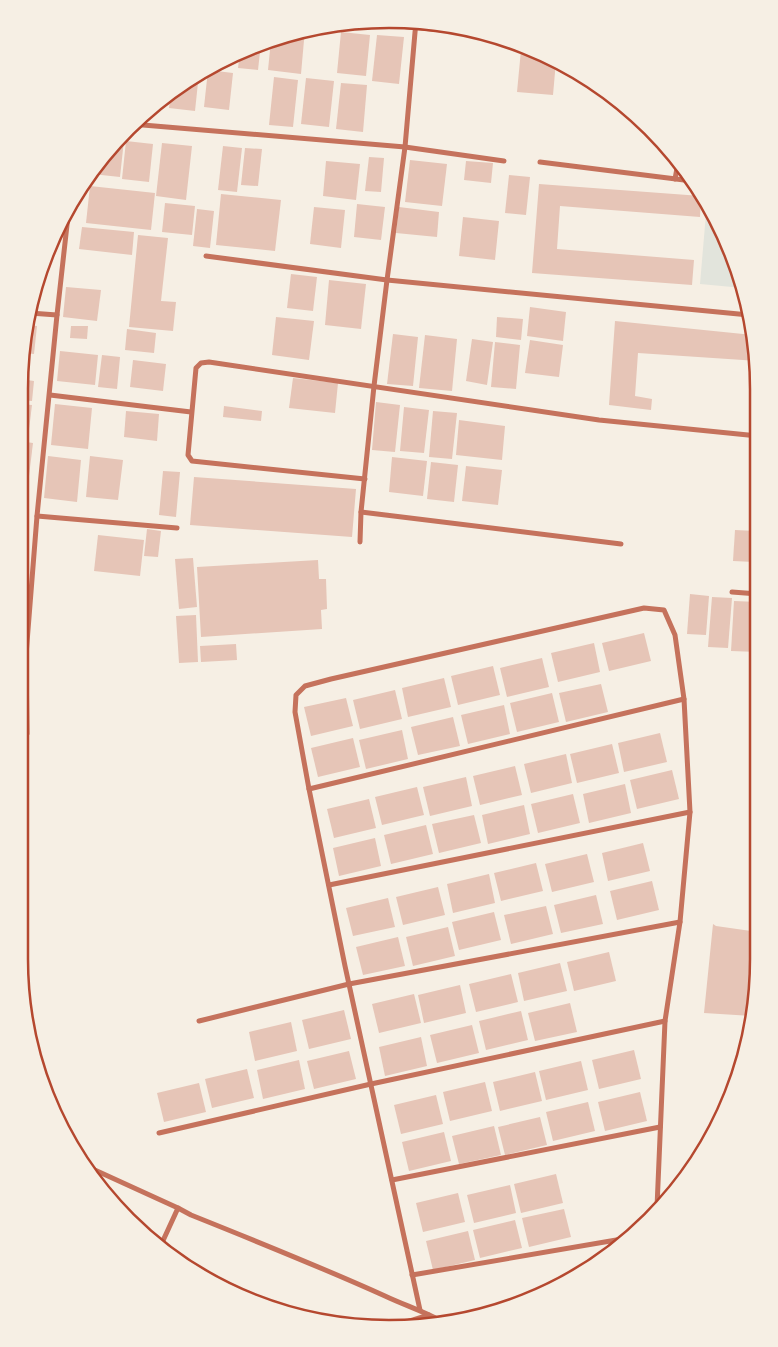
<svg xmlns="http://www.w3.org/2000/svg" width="778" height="1347" viewBox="0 0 778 1347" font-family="Inter,sans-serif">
<rect width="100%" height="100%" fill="#f6efe4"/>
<path fill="#e2e4dc" d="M707,202L710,204L740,270L743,288L700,284Z"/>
<g fill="#e6c5b7">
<path d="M305,29L301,74L268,70L271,40Z"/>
<path d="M341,32L370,35L366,76L337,73Z"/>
<path d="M377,35L404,37L399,84L372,81Z"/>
<path d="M261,43L258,70L238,68L240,51L247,47Z"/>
<path d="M521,50L539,51L556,61L553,95L517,92Z"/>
<path d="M234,54L233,65L217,63Z"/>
<path d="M208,70L233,73L229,110L204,107Z"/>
<path d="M199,73L195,111L169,108L171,91L183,81Z"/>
<path d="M274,77L298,80L293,127L269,125Z"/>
<path d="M306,78L334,81L329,127L301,124Z"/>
<path d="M341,83L367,85L363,132L336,129Z"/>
<path d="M117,139L124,140L120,177L92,174V170Z"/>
<path d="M126,141L153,144L149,182L122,179Z"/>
<path d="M162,143L192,146L186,200L156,196Z"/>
<path d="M223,146L242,148L237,192L218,190Z"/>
<path d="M245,148L262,149L258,186L241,185Z"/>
<path d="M369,157L384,158L381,192L365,191Z"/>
<path d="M410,160L447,164L442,206L405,202Z"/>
<path d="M326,161L360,164L356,200L323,196Z"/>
<path d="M466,161L493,163L491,183L464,180Z"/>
<path d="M509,175L530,177L526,215L505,213Z"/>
<path d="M539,184L701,196L700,217L560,206L557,249L694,260L692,285L532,273Z"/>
<path d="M90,186L155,193L151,230L86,223Z"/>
<path d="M221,194L281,200L275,251L216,245Z"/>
<path d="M165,203L195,206L192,235L162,232Z"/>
<path d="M357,204L385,207L381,240L354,237Z"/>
<path d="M314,207L345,210L341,248L310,244Z"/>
<path d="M399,207L439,212L437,237L396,233Z"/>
<path d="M197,209L214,211L210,248L193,246Z"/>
<path d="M463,217L499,221L495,260L459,256Z"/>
<path d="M82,227L134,232L132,255L79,249Z"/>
<path d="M138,235L168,238L161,301L176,302L173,331L129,327Z"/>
<path d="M291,274L317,277L313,311L287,308Z"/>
<path d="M329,280L366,284L361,329L325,325Z"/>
<path d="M66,287L101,290L97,321L63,317Z"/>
<path d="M530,307L566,312L563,341L527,336Z"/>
<path d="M276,317L314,321L309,360L272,355Z"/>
<path d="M497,317L523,319L521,340L496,337Z"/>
<path d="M615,321L753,335L758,361L638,353L635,396L652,399L651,410L609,405Z"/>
<path d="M27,325L37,326L34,354L22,353Z"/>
<path d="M71,326H88L87,339L70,338Z"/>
<path d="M127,329L156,333L154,353L125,350Z"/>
<path d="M393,334L418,337L413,386L387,384Z"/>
<path d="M425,335L457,339L452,391L419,388Z"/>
<path d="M472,339L493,342L487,385L466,381Z"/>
<path d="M530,340L563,345L559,377L525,373Z"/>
<path d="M495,342L520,345L516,389L491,387Z"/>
<path d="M60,351L98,355L95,385L57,381Z"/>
<path d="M102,355L120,357L117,389L98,387Z"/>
<path d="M133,360L166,364L163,391L130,387Z"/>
<path d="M293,378L338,383L335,413L289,408Z"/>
<path d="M20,379L34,381L32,401L20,400Z"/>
<path d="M376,402L400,405L395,452L372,450Z"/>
<path d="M20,404L32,405L28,438L19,437Z"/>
<path d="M55,404L92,408L88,449L51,445Z"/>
<path d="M224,406L262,411L261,421L223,417Z"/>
<path d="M404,407L429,410L424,453L400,451Z"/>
<path d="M126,411L159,414L157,441L124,437Z"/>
<path d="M433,411L457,413L452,459L429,457Z"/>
<path d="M459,420L505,426L502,460L456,455Z"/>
<path d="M19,441L33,443L29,476L19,475Z"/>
<path d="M48,456L81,460L77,502L44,498Z"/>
<path d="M90,456L123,460L118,500L86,497Z"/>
<path d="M392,457L427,461L423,496L389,492Z"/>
<path d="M431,462L458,465L454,502L427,499Z"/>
<path d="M466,466L502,470L498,505L462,501Z"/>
<path d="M163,471L180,472L176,517L159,515Z"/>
<path d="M194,477L356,489L352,537L190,525Z"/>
<path d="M147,529L161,531L158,557L144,556Z"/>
<path d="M735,530L756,531L754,562L733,561Z"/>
<path d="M98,535L144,540L140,576L94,571Z"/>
<path d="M193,558L197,607L179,609L175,559Z"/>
<path d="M318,560L319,579H326L327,609L321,610L322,629L201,637L197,567Z"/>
<path d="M690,594L709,596L706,635L687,634Z"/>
<path d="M712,597L732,598L728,648L708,647Z"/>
<path d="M734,601L758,602V652L731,651Z"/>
<path d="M196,615L198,662L179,663L176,616Z"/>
<path d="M644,633L651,661L609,671L602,643Z"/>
<path d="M594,643L600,672L558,682L551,653Z"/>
<path d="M236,644L237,660L201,662L200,646Z"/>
<path d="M542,658L549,687L507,697L500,668Z"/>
<path d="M493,666L500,695L458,705L451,676Z"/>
<path d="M444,678L451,707L408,717L402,688Z"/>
<path d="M601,684L608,712L566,722L559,693Z"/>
<path d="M395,690L402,719L360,729L353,700Z"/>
<path d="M552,693L559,722L517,732L510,703Z"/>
<path d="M346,698L353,726L311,736L304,707Z"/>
<path d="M504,705L510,734L468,744L461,715Z"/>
<path d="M453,717L460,746L418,755L411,727Z"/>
<path d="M402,730L408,759L366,769L359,740Z"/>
<path d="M660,733L667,762L624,772L618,743Z"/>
<path d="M353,738L360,767L318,777L311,748Z"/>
<path d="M612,744L619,773L577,783L570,754Z"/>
<path d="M566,754L572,783L531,793L524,764Z"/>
<path d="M515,766L522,795L480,805L473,776Z"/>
<path d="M672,770L679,799L637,809L630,780Z"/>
<path d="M466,777L472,806L430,816L423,787Z"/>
<path d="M625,784L631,813L589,823L583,794Z"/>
<path d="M417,787L424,815L382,825L375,797Z"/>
<path d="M573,794L580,823L538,833L531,804Z"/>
<path d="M369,799L376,828L334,838L327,809Z"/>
<path d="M524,805L530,834L488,844L482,815Z"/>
<path d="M474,815L481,843L439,853L432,824Z"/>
<path d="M426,825L433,854L391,864L384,835Z"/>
<path d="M375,838L381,866L339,876L333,848Z"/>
<path d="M643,843L650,871L608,881L602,853Z"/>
<path d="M587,854L594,882L552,892L545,864Z"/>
<path d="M536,863L543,891L501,901L494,873Z"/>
<path d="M489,874L495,903L453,913L447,884Z"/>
<path d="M652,881L659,910L617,920L610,891Z"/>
<path d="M438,887L445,915L403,925L396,897Z"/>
<path d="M596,895L603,924L561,933L554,905Z"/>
<path d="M388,898L395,927L353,936L346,908Z"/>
<path d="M546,906L553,934L511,944L504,915Z"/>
<path d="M494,912L501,940L459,950L452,922Z"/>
<path d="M713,924L716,926L758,932V983L752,1016L704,1013Z"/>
<path d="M448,927L455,956L413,966L406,937Z"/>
<path d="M398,937L405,966L363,975L356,947Z"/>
<path d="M609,952L616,981L574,991L567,962Z"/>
<path d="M560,963L567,991L524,1001L518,973Z"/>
<path d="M511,974L518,1002L476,1012L469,984Z"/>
<path d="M460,985L466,1013L424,1023L418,995Z"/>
<path d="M414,994L421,1023L379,1033L372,1004Z"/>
<path d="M570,1003L577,1032L535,1041L528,1013Z"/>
<path d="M344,1010L351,1039L309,1049L302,1020Z"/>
<path d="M521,1011L528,1040L486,1050L479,1021Z"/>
<path d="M291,1022L297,1051L255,1061L249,1032Z"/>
<path d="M472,1025L479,1053L437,1063L430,1035Z"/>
<path d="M421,1037L427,1066L385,1076L379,1047Z"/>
<path d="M634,1050L641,1079L599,1089L592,1060Z"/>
<path d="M349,1051L356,1079L314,1089L307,1061Z"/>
<path d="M299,1060L305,1089L263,1099L257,1070Z"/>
<path d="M581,1061L588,1090L546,1100L539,1071Z"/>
<path d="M247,1069L254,1098L212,1108L205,1079Z"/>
<path d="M535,1072L542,1101L500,1111L493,1082Z"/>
<path d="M485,1082L492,1111L450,1121L443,1092Z"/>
<path d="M199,1083L206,1112L164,1122L157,1093Z"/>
<path d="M640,1092L647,1121L605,1131L598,1102Z"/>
<path d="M436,1095L443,1124L401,1134L394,1105Z"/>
<path d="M588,1102L595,1131L553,1141L546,1112Z"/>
<path d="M540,1117L547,1145L505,1155L498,1127Z"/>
<path d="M494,1126L501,1155L459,1164L452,1136Z"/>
<path d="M444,1132L451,1161L409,1171L402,1142Z"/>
<path d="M556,1174L563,1203L521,1213L514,1184Z"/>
<path d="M510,1185L516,1213L474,1223L467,1195Z"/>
<path d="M458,1193L465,1222L423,1232L416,1203Z"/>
<path d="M564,1209L571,1237L529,1247L522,1218Z"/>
<path d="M515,1220L522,1248L480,1258L473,1230Z"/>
<path d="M468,1231L475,1260L433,1270L426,1241Z"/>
</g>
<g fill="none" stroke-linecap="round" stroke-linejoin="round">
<g stroke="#c5725c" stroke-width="5">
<path d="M354,22L488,34"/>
<path d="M131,124L405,147L504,161"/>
<path d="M540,162L692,181"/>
<path d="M675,179L678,163"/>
<path d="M206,256L387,280L749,315"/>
<path d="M30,313L57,315"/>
<path d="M50,395L191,412"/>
<path d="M365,479L192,461L188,455L196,368L201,363L209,362L599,420L758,436"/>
<path d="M361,512L621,544"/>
<path d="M37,516L177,528"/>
<path d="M360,542L361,512L374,386L387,280L405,147L416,21"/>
<path d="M732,592L758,594"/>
<path d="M27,734L26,655L37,516L57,315L69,207"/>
<path d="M309,789L684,699"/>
<path d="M329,885L690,812"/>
<path d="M199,1021L349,984L680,922"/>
<path d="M159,1133L371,1084L665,1021"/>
<path d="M86,1166L178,1208L191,1215C256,1241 321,1267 385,1296C404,1305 423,1311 441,1321"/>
<path d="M392,1180L660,1127"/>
<path d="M161,1245L178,1208"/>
<path d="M412,1275L628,1238"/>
<path d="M420,1310L345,966L309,789L295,712L296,695L305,686L331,679L644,608L664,610L675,635L684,699L690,812L680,922L665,1021L657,1207"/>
<path d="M394,1326L429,1315"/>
</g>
</g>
<path d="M0 0H778V1347H0ZM389 28H389A361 361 0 0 1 750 389V959A361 361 0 0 1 389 1320H389A361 361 0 0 1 28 959V389A361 361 0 0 1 389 28Z" fill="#f6efe4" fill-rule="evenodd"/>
<path fill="none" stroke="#b5482f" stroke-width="2.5" d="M389 28H389A361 361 0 0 1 750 389V959A361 361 0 0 1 389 1320H389A361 361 0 0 1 28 959V389A361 361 0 0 1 389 28Z"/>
</svg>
